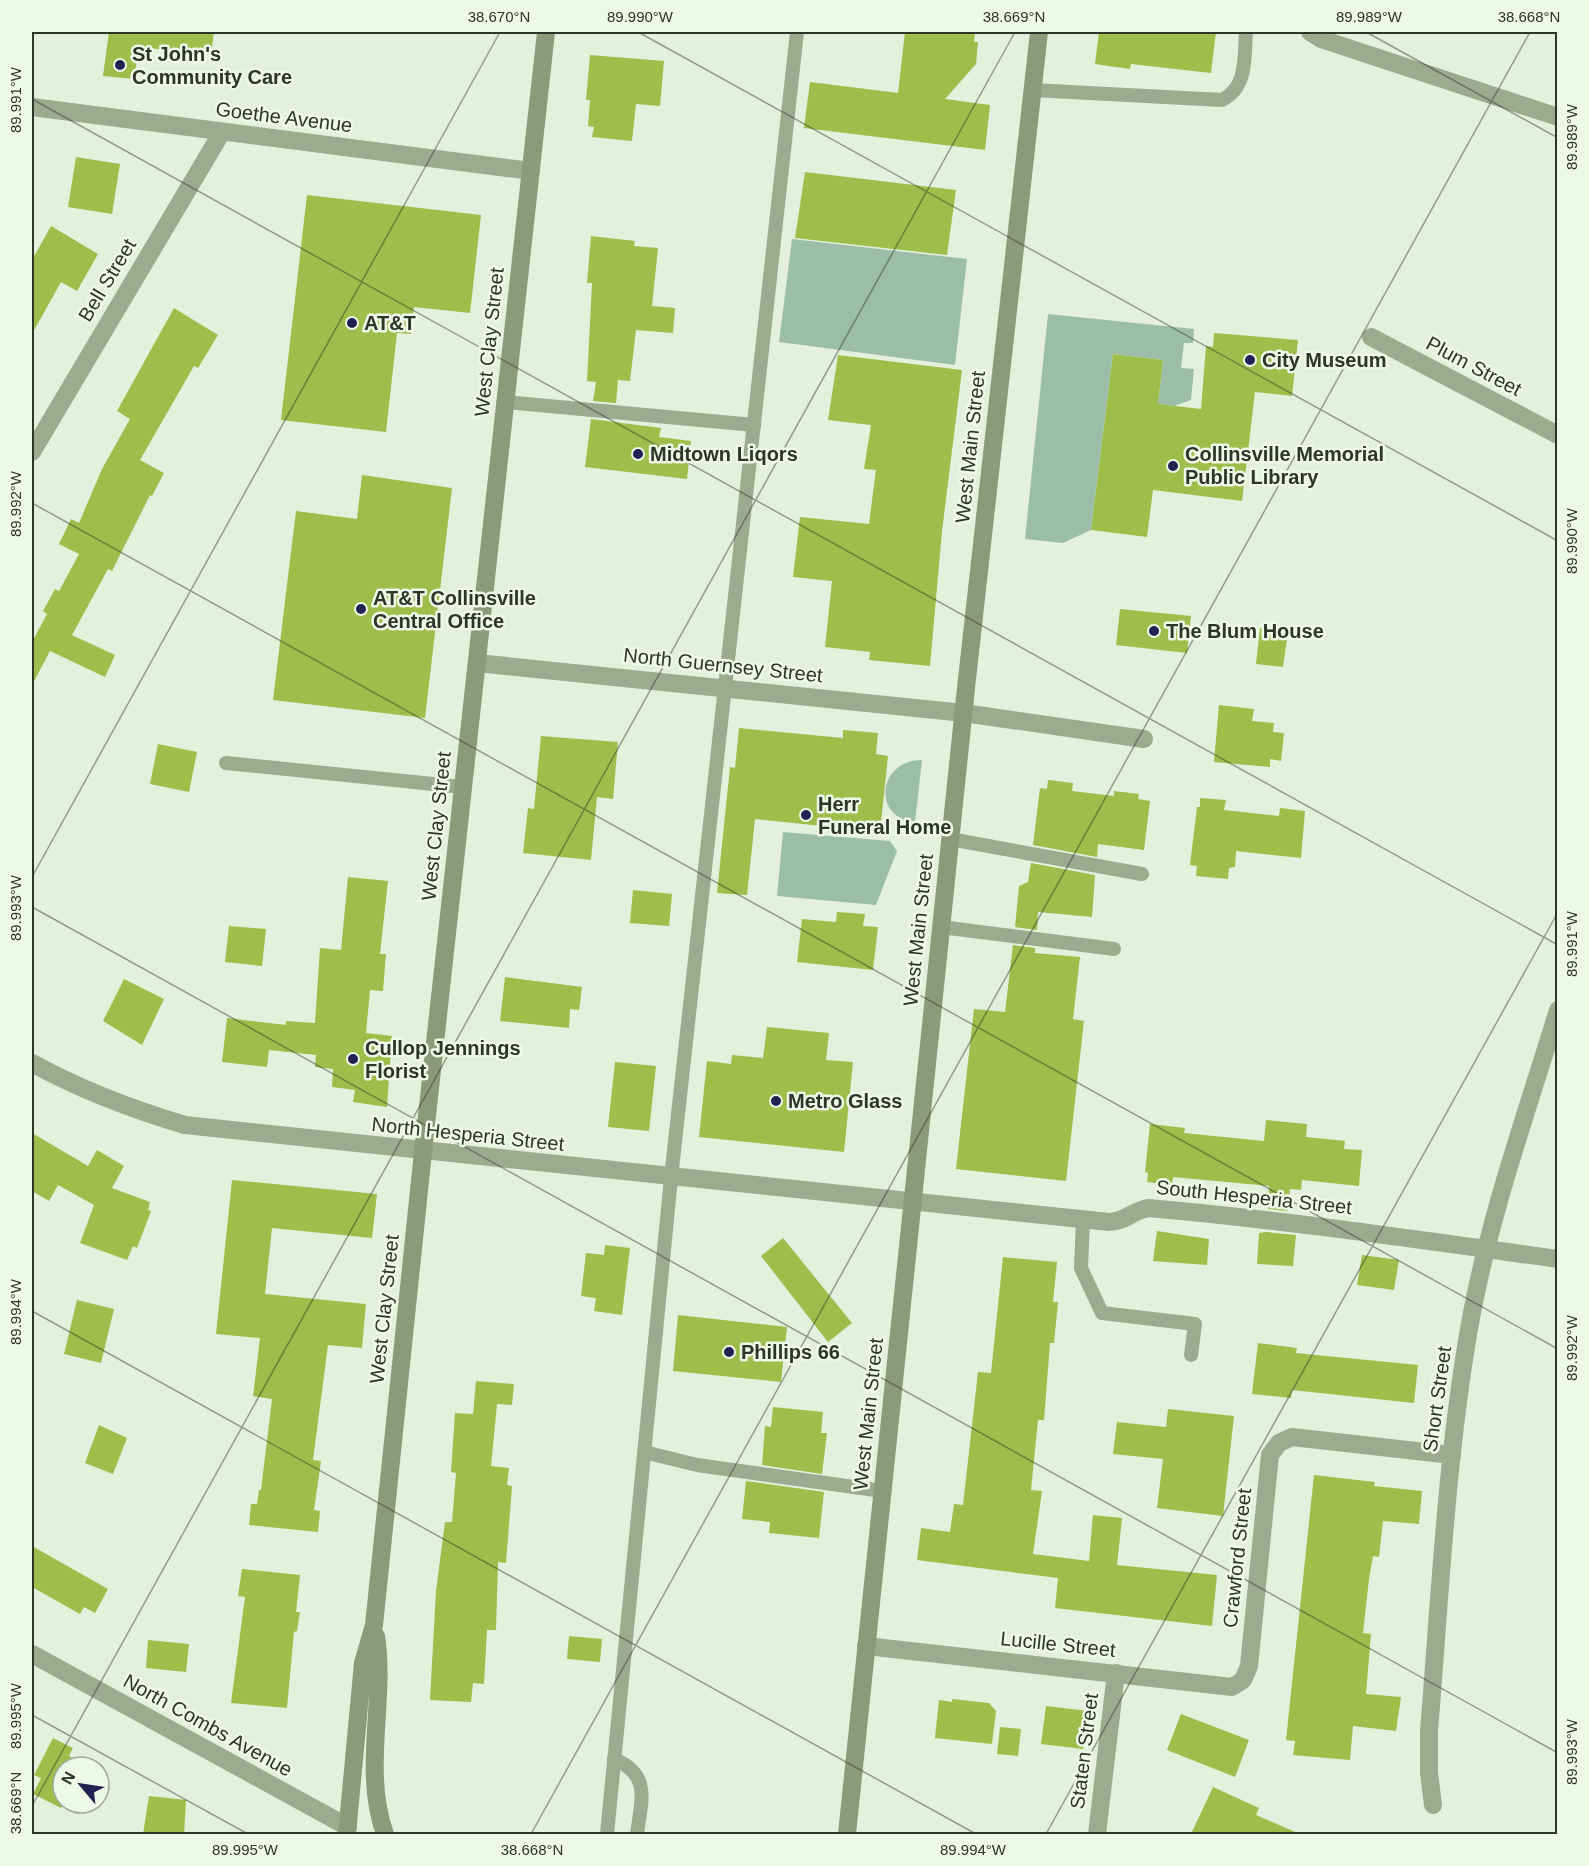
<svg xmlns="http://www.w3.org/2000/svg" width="1589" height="1866" viewBox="0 0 1589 1866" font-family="Helvetica,sans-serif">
<rect width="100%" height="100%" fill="#e4f0db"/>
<g fill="#9cbea8">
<path d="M792,239L967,259L955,365L779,342Z"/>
<path d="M1048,314L1194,329L1193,343H1184L1181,368L1194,369L1191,400L1174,406L1158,404L1163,360L1113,354L1091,530L1063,543L1025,539Z"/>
<path d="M922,760L915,823C871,817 878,760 922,760Z"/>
<path d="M783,832L890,841L897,851L876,905L777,896Z"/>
</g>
<g fill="#9ebd4b">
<path d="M109,32H214L211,55L139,47L134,79L103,76Z"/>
<path d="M905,32H975L974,42H978L976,64L945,99L990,105L985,150L804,128L810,82L898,93Z"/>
<path d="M1099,32H1216L1211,73L1131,64L1130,69L1095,64Z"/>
<path d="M590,55L664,61L660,106L636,104L632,141L592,137L594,127L588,126L590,100H586Z"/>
<path d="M76,157L120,164L112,214L68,207Z"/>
<path d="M805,172L956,190L947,255L795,238Z"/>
<path d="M307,195L481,215L470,313L414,307L411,334L397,333L386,432L281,420Z"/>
<path d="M51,226L98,254L77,291L61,282L32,334V260Z"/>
<path d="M591,236L635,241L634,246L658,248L652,306L675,308L673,333L636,330L630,381L618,380L616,403L593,401L596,382L587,381L592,283H587Z"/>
<path d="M174,308L218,335L198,368L194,366L140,460L164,473L152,496L150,495L112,571L108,569L72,635L115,655L105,677L50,651L32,685V642L47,614L43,611L55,589L59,591L79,554L59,544L71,519L79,523L102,469L130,419L117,411Z"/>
<path d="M1214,333L1298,340L1292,396L1255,392L1242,501L1153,490L1147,537L1091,530L1113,354L1163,360L1158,404L1201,409L1206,346L1213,347Z"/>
<path d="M838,355L962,370L942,531L930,666L869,660L870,652L825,647L832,581L793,577L800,517L869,524L876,470L864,469L871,425L828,420Z"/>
<path d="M591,419L661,428L659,437L691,441L687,479L585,467Z"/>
<path d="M362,475L452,488L425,718L273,700L296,511L357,519Z"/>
<path d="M1120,609L1191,616L1187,653L1116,645Z"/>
<path d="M1260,628L1288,632L1283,667L1256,664Z"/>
<path d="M1219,705L1254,709L1252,721L1274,723L1273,732L1284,733L1281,761L1270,759V767L1214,762Z"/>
<path d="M739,728L843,738V730L878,733L876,754L888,756L880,832L755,819L747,895L717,893L730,767L735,768Z"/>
<path d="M541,736L618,742L613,799L597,797L591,860L523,853L528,808L534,809Z"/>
<path d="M158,744L197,752L189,792L150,784Z"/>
<path d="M1048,780L1073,783L1072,791L1114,796V791L1139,794L1138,799L1150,801L1144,850L1098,844L1097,857L1033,845L1040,788L1047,789Z"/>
<path d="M1200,798L1226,800L1224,810L1279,816L1280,808L1305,811L1301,858L1236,851L1235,867L1229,868L1228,879L1196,876L1197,866L1190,865L1197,807H1200Z"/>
<path d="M1031,863L1095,875L1092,917L1038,912L1037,930L1015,927L1019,886L1028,882Z"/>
<path d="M348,877L388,881L380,954H386L383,991L370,990L366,1033L392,1036L387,1107L353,1102L355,1090L332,1087L333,1069L315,1067L316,1055L269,1050L267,1067L222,1062L227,1018L286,1025V1021L315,1023L320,948L341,950Z"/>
<path d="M633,890L672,894L669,926L630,923Z"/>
<path d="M837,912L865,914L863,926L878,927L873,970L797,962L802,919L836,922Z"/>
<path d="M229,926L266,929L262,966L225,962Z"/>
<path d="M1013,945L1035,948V953L1080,957L1073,1019L1084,1021L1066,1181L956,1169L974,1009L1005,1012Z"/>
<path d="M505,977L582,987L579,1010L570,1009L569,1028L500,1021Z"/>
<path d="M124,979L164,999L142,1045L103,1021Z"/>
<path d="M767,1027L829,1033L826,1060L853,1062L844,1152L699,1137L707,1061L731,1064L732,1055L763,1058Z"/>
<path d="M615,1062L656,1066L649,1131L608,1127Z"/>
<path d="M1266,1120L1307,1124L1306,1137L1345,1141L1344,1149L1362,1150L1359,1186L1302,1180L1301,1190L1290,1189L1288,1211L1268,1209L1269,1186L1173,1177L1172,1185L1147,1182L1148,1173L1145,1172L1150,1124L1185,1128L1184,1133L1264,1141Z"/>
<path d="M32,1133L88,1166L97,1150L124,1166L112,1188L150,1202L148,1210L151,1211L137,1248L133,1246L127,1260L80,1243L94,1205L58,1185L49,1201L32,1191Z"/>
<path d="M232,1180L377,1194L372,1238L272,1228L265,1294L366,1304L362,1348L328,1345L313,1460L321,1461L314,1510L320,1511L318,1532L249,1525L251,1504H257L259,1490H261L272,1399L253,1396L260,1338L216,1334Z"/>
<path d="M1157,1231L1209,1239L1207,1265L1153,1261Z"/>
<path d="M1266,1232L1296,1235L1293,1266L1257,1264L1259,1233Z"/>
<path d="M783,1238L852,1323L828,1342L761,1256Z"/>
<path d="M605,1245L630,1248L622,1315L594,1311L596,1298L581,1296L586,1253L604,1255Z"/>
<path d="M1362,1255L1399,1260L1394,1290L1357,1285Z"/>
<path d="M1003,1257L1057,1262L1053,1302H1058L1054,1343H1050L1044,1420H1038L1031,1490L1042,1491L1033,1554L1089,1561L1093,1515L1122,1518L1117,1565L1217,1575L1212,1626L1055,1608L1058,1578L917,1560L921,1528L950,1532L954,1504L963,1505L978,1372L991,1373Z"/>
<path d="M77,1300L114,1309L101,1363L64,1354Z"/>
<path d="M678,1315L787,1327L781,1382L673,1371Z"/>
<path d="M1258,1343L1297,1348L1296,1353L1418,1365L1414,1403L1292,1390L1291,1398L1252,1394Z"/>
<path d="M476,1381L514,1384L512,1405L497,1404L491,1466L509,1468L507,1485L512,1486L506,1563L498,1562L496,1630H487L484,1684L473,1683L471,1702L430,1700L436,1591L445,1522H452L456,1473L451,1472L455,1413L473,1414Z"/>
<path d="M773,1407L823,1412L821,1433H827L822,1474L762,1465L765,1426L771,1427Z"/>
<path d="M1168,1409L1234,1416L1223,1516L1157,1508L1163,1459L1113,1454L1117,1422L1166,1427Z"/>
<path d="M99,1425L127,1438L113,1474L85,1463Z"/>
<path d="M1314,1475L1375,1482L1374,1486L1422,1491L1419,1524L1383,1521L1379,1557L1373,1556L1369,1579L1363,1633L1371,1634L1366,1694L1401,1697L1396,1731L1353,1726L1350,1760L1293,1755L1295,1741L1286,1740Z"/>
<path d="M746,1481L824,1492L819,1538L769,1533L770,1522L742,1519Z"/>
<path d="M32,1546L108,1589L95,1613L84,1607L80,1614L32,1587Z"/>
<path d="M242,1569L300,1575L296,1612H300L297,1631L294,1632L287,1708L231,1703L245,1597L238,1596Z"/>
<path d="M569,1636L602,1639L600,1662L567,1659Z"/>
<path d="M148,1640L189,1644L186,1672L146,1668Z"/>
<path d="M952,1699L989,1703L996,1711L992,1744L935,1738L939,1700L952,1702Z"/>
<path d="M1046,1706L1088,1711L1083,1749L1041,1744Z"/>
<path d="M1181,1714L1249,1740L1235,1777L1167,1750Z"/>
<path d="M1000,1727L1021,1729L1018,1756L997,1754Z"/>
<path d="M53,1738L73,1748L69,1756L83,1763L81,1767H63L64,1803L61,1808L33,1794L41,1778L34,1775Z"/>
<path d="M1213,1787L1259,1808L1256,1815L1300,1834H1191Z"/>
<path d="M149,1796L186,1800L184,1834H143Z"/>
</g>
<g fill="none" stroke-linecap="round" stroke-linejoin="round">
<g stroke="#9daa8e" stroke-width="14">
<path d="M1032,90L1222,100C1248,87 1244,57 1246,32"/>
<path d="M505,402L754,425"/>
<path d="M226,763L463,787"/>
<path d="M950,839L1142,874"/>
<path d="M941,927L1114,949"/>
<path d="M1083,1220L1081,1268L1102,1313L1195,1324L1191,1355"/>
<path d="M644,1452L697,1465L882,1491"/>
<path d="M614,1759C652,1775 641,1801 637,1834"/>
<path d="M607,1834L671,1178L797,32"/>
</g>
<g stroke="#9daa8e" stroke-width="18">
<path d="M1310,32L1321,39L1558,117"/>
<path d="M32,107L531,171"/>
<path d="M1371,337L1558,435"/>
<path d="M32,452L222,132"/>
<path d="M477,663L964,713L1144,739"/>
<path d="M32,1063C81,1090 131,1109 185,1125L1109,1222C1124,1222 1133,1211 1148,1208C1285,1220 1421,1240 1558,1259"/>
<path d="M866,1646L1232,1687L1243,1680L1249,1666L1270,1455L1279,1443L1292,1437L1452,1455"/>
<path d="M32,1654L348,1827"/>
<path d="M1433,1805L1429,1773V1731C1440,1597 1446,1462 1469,1329C1488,1220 1526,1115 1558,1010"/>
<path d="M1097,1834L1116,1673"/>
</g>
<g stroke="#8d9a79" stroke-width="18">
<path d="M376,1636C386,1700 362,1771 385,1834"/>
<path d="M347,1834L363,1663L374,1625L423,1152L546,32"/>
<path d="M847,1834L966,688L1039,32"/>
</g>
</g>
<path fill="none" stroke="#303428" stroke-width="1.5" stroke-opacity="0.45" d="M638,32L1558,541M1366,32L1558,138M32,99L1558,945M32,503L1558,1349M32,877L500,32M32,907L1558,1753M32,1311L976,1834M32,1715L248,1834M32,1806L1015,32M531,1834L1530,32M1046,1834L1558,912"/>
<g fill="#252052" stroke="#eef8e7" stroke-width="2">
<circle cx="120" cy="65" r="6"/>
<circle cx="352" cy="323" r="6"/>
<circle cx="1250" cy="360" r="6"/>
<circle cx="638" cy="454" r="6"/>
<circle cx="1173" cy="466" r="6"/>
<circle cx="361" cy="609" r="6"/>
<circle cx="1154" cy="631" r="6"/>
<circle cx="806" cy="815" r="6"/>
<circle cx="353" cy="1059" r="6"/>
<circle cx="776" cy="1101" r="6"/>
<circle cx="729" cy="1352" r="6"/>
</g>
<g text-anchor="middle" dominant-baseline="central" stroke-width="5" stroke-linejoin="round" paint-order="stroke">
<g font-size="20" font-weight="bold" fill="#303428" stroke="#eef8e7" text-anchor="start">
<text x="132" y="54">St John's<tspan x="132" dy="23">Community Care</tspan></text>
<text x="364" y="323">AT&amp;T</text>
<text x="1262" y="360">City Museum</text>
<text x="650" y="454">Midtown Liqors</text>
<text x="1185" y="454">Collinsville Memorial<tspan x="1185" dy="23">Public Library</tspan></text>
<text x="373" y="598">AT&amp;T Collinsville<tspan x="373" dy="23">Central Office</tspan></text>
<text x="1166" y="631">The Blum House</text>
<text x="818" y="804">Herr<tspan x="818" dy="23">Funeral Home</tspan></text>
<text x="365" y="1048">Cullop Jennings<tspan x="365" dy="23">Florist</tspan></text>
<text x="788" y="1101">Metro Glass</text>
<text x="741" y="1352">Phillips 66</text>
</g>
<g font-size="20" fill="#303428" stroke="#eef8e7">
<text transform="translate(284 117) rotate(7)">Goethe Avenue</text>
<text transform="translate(107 280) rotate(-59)">Bell Street</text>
<text transform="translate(489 342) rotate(-84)">West Clay Street</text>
<text transform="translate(1474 366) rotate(28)">Plum Street</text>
<text transform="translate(970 447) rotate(-84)">West Main Street</text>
<text transform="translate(723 665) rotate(6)">North Guernsey Street</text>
<text transform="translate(436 826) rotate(-84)">West Clay Street</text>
<text transform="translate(918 930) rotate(-84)">West Main Street</text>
<text transform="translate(468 1134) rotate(6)">North Hesperia Street</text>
<text transform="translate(1254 1197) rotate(6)">South Hesperia Street</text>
<text transform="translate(384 1309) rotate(-84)">West Clay Street</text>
<text transform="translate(1437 1399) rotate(-82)">Short Street</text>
<text transform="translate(868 1414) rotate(-84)">West Main Street</text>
<text transform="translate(1237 1558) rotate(-84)">Crawford Street</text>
<text transform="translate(1058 1644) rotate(6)">Lucille Street</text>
<text transform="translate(208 1725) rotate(29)">North Combs Avenue</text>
<text transform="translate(1084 1751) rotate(-83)">Staten Street</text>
</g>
</g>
<rect width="1589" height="1866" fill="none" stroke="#eef8e7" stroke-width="66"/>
<g transform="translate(81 1785) rotate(299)"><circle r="28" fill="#eef8e7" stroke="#a2aa9b" stroke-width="1.5"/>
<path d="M0-4.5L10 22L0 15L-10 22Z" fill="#252052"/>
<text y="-9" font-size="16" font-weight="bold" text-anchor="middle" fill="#303428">N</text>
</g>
<rect x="33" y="33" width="1523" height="1800" fill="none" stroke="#303428" stroke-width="2"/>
<g font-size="15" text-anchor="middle" fill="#303428">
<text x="499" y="22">38.670°N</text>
<text x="640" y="22">89.990°W</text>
<text x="1014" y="22">38.669°N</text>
<text x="1369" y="22">89.989°W</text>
<text x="1529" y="22">38.668°N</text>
<text transform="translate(16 100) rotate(-90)" y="5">89.991°W</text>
<text transform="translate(1572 137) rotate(-90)" y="5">89.989°W</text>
<text transform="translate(16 504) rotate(-90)" y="5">89.992°W</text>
<text transform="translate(1572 541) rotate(-90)" y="5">89.990°W</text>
<text transform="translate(16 908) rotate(-90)" y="5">89.993°W</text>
<text transform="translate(1572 944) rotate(-90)" y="5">89.991°W</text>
<text transform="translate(16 1312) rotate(-90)" y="5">89.994°W</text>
<text transform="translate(1572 1348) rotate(-90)" y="5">89.992°W</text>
<text transform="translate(16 1716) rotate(-90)" y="5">89.995°W</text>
<text transform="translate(1572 1752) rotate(-90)" y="5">89.993°W</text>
<text transform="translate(16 1803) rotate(-90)" y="5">38.669°N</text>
<text x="245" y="1855">89.995°W</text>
<text x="532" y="1855">38.668°N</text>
<text x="973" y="1855">89.994°W</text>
</g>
</svg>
